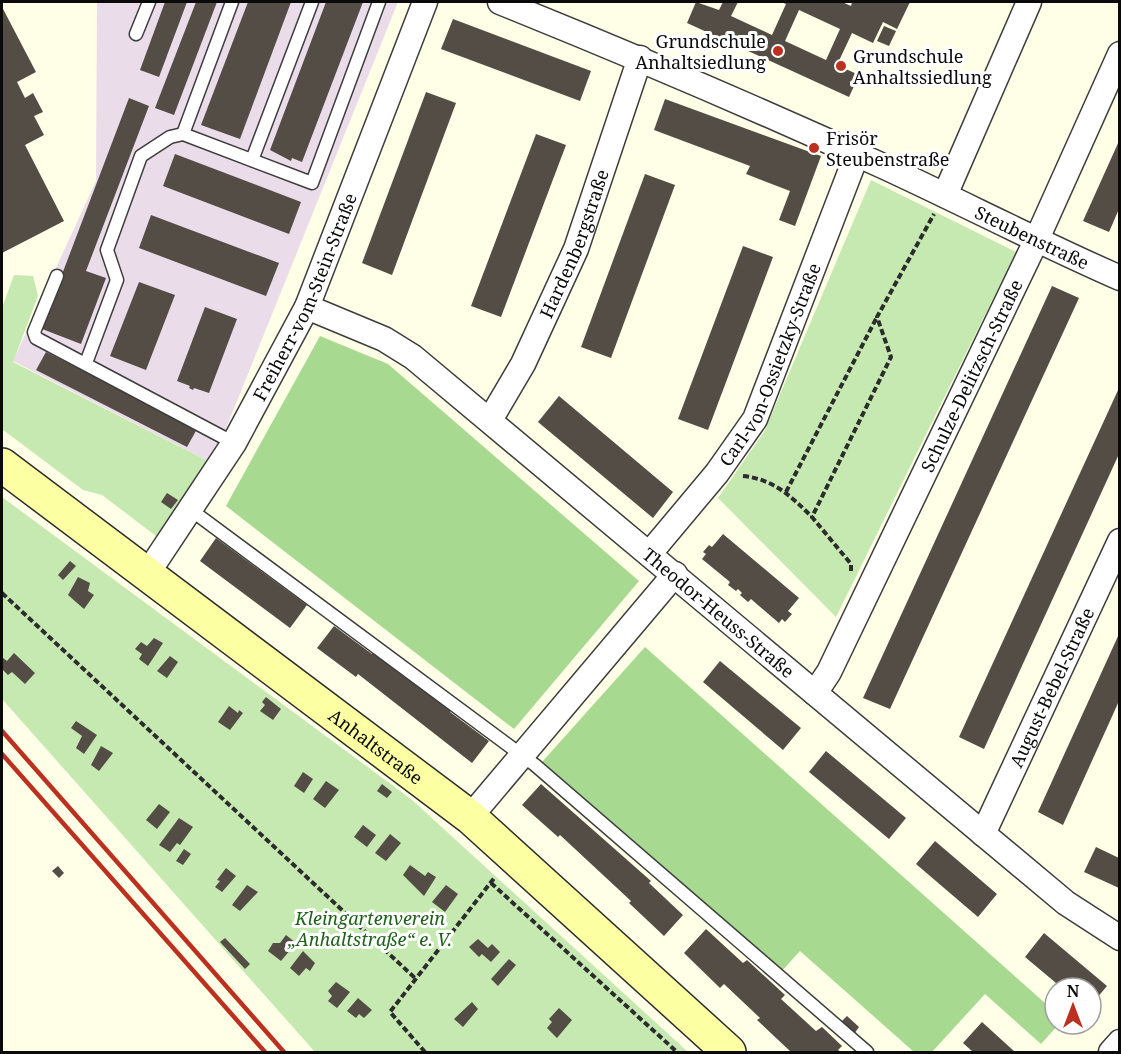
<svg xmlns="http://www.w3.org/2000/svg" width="1121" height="1054" viewBox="0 0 1121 1054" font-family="'Noto Serif',serif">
<rect width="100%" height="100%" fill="#fffee7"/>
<path fill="#eadde9" d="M97,2H398L212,463L13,361L96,181Z"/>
<g fill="#c6e9b1">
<path d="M871,180L1016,252L836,617L718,498L764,432Z"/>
<path d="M14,275L33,276L38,296L13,362L212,463L160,539L102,495L83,490L2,429V308Z"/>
<path d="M2,497L411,799L688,1052H315L2,699Z"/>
</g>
<g fill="#a7da90">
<path d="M320,336L388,364L639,581L514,729L226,506Z"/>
<path d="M645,647L1055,1012V1024H1059L1041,1044L985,994L932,1052H914L800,951L780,973L542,762Z"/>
</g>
<g fill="#534d46" fill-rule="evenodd">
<path d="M165,2H187L159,77L140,70Z"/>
<path d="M196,2H217L174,115L155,108Z"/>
<path d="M248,2H291L240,139L201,125Z"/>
<path d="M326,2H363L302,162L292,158L291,161L270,150Z"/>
<path d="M696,2L719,10L723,2H738L731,16L772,35L786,4L781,2H842L851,6L852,2H910L897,29L883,22L873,43L852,33L837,65L859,75L849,97L687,23ZM799,10L840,29L826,60L785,41Z"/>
<path d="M2,7L36,72L17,82L25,98L33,93L43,112L34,116L44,135L25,145L64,221L2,253Z"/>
<path d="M453,19L591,71L580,101L441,49Z"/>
<path d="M884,26L896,31L889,46L877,41Z"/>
<path d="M426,92L456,103L392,275L362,263Z"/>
<path d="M129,98L149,106L86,271L106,278L81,344L37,327H42Z"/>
<path d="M665,99L821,156L795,226L779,220L790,191L746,174L750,166L654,130Z"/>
<path d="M536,134L566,145L501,317L471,306Z"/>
<path d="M1119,141V209L1109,232L1083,221Z"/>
<path d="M175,154L301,202L289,234L163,186Z"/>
<path d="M645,174L675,185L611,358L581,347Z"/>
<path d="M151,215L279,263L266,296L139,248Z"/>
<path d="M743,246L773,257L708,430L678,419Z"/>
<path d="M139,282L175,295L146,370L110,356Z"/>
<path d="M1052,286L1079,298L890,709L863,698Z"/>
<path d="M205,307L237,319L209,393L194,388L193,390L189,388L190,386L177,381Z"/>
<path d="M46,352L197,429L187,447L36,370Z"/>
<path d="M1119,388V454L984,749L959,737Z"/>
<path d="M559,396L673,492L653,518L538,422Z"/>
<path d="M167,493L178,500L171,509L161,502Z"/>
<path d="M723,534L799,598L788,611L792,614L785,622L782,619L779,623L751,599L748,602L740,595L742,593L738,589L736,591L728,585L730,582L702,559L706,554L703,552L709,545L712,547Z"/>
<path d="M216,538L307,605L290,628L200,561Z"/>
<path d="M70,561L76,566L63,580L58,575Z"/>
<path d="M78,577L90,583L88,591L94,595L84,609L68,595Z"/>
<path d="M334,626L372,654L375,651L452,709L450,712L489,741L472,763L358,674L356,677L317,648Z"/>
<path d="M1119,634V701L1063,825L1038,812Z"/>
<path d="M154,638L163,643L148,666L139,659L142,654L135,649L141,642L147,646Z"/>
<path d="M14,653L35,673L25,684L12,672L8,675L2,669V660L3,658L7,661Z"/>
<path d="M170,656L178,662L167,678L157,671Z"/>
<path d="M720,661L801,728L783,750L703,682Z"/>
<path d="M266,697L281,709L273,720L260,711L265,705L262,702Z"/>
<path d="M229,706L238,713L239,710L243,713L230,730L218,722Z"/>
<path d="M76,721L97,735L84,754L76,748L82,736L71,728Z"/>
<path d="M101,746L113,753L99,771L91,765Z"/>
<path d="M826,751L906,818L889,839L809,772Z"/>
<path d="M303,772L313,779L304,793L294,786Z"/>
<path d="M326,781L339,790L325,808L313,799Z"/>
<path d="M382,784L392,792L387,798L377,791Z"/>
<path d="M541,784L651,881L649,883L683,915L664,936L629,903L631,901L560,835L558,837L522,805Z"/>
<path d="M159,804L170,812L157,829L146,820Z"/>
<path d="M179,818L193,827L180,845L177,843L170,852L159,845Z"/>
<path d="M363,825L376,835L367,847L354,837Z"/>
<path d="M390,834L401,843L386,861L375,853Z"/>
<path d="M935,841L997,894L978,917L916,864Z"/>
<path d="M1096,847L1119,858V888L1084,872Z"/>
<path d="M184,849L191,854L183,865L176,861Z"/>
<path d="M410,865L425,876L428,872L436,877L424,896L403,875Z"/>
<path d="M58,866L64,873L59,878L52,871Z"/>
<path d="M226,868L236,876L222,892L215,887L220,881L217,880Z"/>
<path d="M247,885L258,892L240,911L232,905Z"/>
<path d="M446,885L458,894L445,912L432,902Z"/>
<path d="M706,929L743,963L747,960L785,995L781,999L816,1031L822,1027L842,1046L838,1050L841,1052H791L757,1020L760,1018L724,984L720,988L684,953Z"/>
<path d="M1044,933L1107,986L1091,1005V988H1062L1025,957Z"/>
<path d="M286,935L296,943L281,961L268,951L273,943H280Z"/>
<path d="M225,938L250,964L245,969L220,942Z"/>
<path d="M478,939L488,948L492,944L500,952L491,962L482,954L479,957L469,947Z"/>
<path d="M303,951L315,963L310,971L306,968L299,976L290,968Z"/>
<path d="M509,959L516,965L498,986L491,979Z"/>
<path d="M336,982L350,992L337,1008L328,1001L332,996L328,991Z"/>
<path d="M358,998L372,1010L364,1018L359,1014L356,1018L347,1011Z"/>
<path d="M472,1002L478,1009L463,1027L454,1019Z"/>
<path d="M559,1008L572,1020L557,1038L547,1028L552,1022L549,1019Z"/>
<path d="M847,1016L859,1027L854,1034L841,1022Z"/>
<path d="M982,1022L1015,1052H973L963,1043Z"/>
</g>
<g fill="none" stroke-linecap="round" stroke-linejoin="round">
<defs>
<g id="lane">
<path d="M136,34L149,2"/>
<path d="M183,134L232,2"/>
<path d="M252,160L312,2"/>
<path d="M57,276L34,332L36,338L234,443"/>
<path d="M86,363L117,280L107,250L141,156L170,137L183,134L312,183L379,2"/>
<path d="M191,510L535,765L867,1052"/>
</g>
<g id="street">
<path id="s1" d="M500,2C629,54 758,109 885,167C963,203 1040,243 1120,278"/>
<path d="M945,195L1029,2"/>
<path id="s2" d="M307,307L384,339L413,357L1066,903L1120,938"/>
<path id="s3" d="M490,420L523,364L576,249L640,58"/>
<path id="s4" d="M650,553L717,473L755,419L857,154"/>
<path id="s5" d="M147,574L234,443L307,307L425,2"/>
<path id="s6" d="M815,693L829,672L1036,241L1120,54"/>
<path d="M470,817L675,574"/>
<path id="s7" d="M983,834L1120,541"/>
<path d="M1111,1052L1120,1042"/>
</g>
<g id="secondary">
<path id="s8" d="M2,465L470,817L729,1052"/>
</g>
</defs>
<use href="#lane" stroke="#3d3d3d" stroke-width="15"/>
<use href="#street" stroke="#3d3d3d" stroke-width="27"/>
<use href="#secondary" stroke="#2c2c2c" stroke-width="36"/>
<g stroke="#2c2c2c" stroke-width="4" stroke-dasharray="6 3" stroke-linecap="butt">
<path d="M743,476C773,479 791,496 812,517"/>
<path d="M786,492L877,317"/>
<path d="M851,571V564L812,517L891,357L877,317L934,214"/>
<path d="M2,593L416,979"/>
<path d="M491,883L677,1052"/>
<path d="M425,1052L390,1012L495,877"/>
</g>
<use href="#lane" stroke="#fff" stroke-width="12"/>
<use href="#street" stroke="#fff" stroke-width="24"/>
<use href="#secondary" stroke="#fcffa2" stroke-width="33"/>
<g stroke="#bc3020" stroke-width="4.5">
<path d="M2,731L284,1052"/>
<path d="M2,754L265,1052"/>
</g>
</g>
<g fill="#bc3020" stroke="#fff" stroke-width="2">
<circle cx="778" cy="51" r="6"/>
<circle cx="841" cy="66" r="6"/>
<circle cx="814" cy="148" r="6"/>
</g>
<g text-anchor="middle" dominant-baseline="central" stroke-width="6" stroke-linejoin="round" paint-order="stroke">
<g font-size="18" fill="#0a0a0a" stroke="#fff" text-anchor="start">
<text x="766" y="41" text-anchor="end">Grundschule<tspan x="766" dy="21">Anhaltsiedlung</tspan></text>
<text x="853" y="56">Grundschule<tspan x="853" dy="21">Anhaltssiedlung</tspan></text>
<text x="826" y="138">Frisör<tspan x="826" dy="21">Steubenstraße</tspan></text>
</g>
<g font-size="18" fill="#0a0a0a" stroke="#fff">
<text stroke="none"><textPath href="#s1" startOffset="582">Steubenstraße</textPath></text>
<text stroke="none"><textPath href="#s3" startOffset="196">Hardenbergstraße</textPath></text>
<text stroke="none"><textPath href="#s5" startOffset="320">Freiherr-vom-Stein-Straße</textPath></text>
<text stroke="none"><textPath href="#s4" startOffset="226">Carl-von-Ossietzky-Straße</textPath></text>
<text stroke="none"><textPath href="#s6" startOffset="354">Schulze-Delitzsch-Straße</textPath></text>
<text stroke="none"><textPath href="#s2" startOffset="516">Theodor-Heuss-Straße</textPath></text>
<text stroke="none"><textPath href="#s7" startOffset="162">August-Bebel-Straße</textPath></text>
<text stroke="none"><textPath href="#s8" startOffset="468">Anhaltstraße</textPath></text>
</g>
<g font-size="18" font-style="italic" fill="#1f621a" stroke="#fff">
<text x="370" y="918">Kleingartenverein<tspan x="370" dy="21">„Anhaltstraße“ e. V.</tspan></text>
</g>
</g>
<rect width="1121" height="1054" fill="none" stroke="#0a0a0a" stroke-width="6"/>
<g transform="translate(1073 1006)"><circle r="28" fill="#ffffff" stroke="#9d9d9d" stroke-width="1.5"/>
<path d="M0-4.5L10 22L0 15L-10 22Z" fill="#bc3020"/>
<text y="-9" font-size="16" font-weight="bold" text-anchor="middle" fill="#0a0a0a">N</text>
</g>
</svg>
